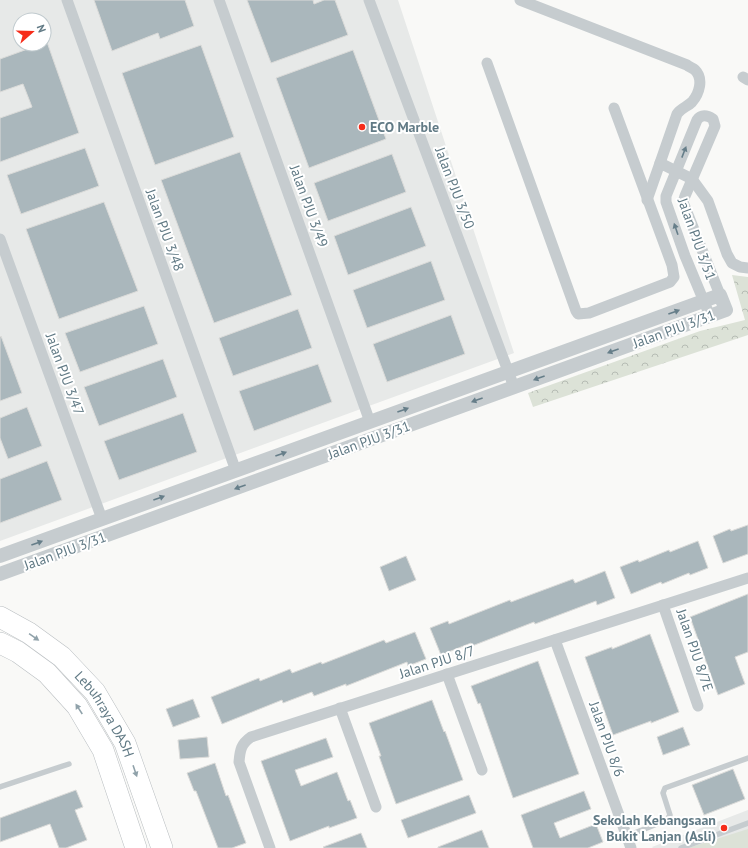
<svg xmlns="http://www.w3.org/2000/svg" width="748" height="848" viewBox="0 0 748 848" font-family="'PT Sans',sans-serif">
<defs>
<pattern id="forest-crowns" width="20" height="18" patternUnits="userSpaceOnUse"><rect width="20" height="18" fill="#dce2d7"/><path d="M2 6a3 3 0 1 1 6 0M12 15a3 3 0 1 1 6 0" fill="none" stroke="#b6bcb4"/></pattern>
</defs>
<rect width="100%" height="100%" fill="#f9f9f7"/>
<g fill="#e7e9e8" fill-rule="evenodd">
<path d="M0,0H398L514,353L0,541ZM20,20H44V44H20Z"/>
<path d="M748,810V848H653L652,847Z"/>
</g>
<path fill="#dce2d7" d="M748,829V848H688Z"/>
<path fill="url(#forest-crowns)" d="M732,275L748,277V335L533,407L528,393L700,331L745,320Z"/>
<g fill="#aab7bc" stroke="#dbdbd9">
<path d="M94,0H185L194,26L160,39L158,33L112,51Z"/>
<path d="M247,0H313L314,4L324,0H335L348,35L271,63Z"/>
<path d="M47,42L79,133L0,162V118L32,107L23,84L0,92V59Z"/>
<path d="M201,45L234,137L155,165L122,73Z"/>
<path d="M353,50L386,139L309,168L276,78Z"/>
<path d="M85,148L99,186L21,214L7,175Z"/>
<path d="M240,152L292,295L214,323L161,180Z"/>
<path d="M392,154L406,192L328,221L314,183Z"/>
<path d="M104,202L138,291L59,319L26,229Z"/>
<path d="M411,207L426,246L348,275L334,236Z"/>
<path d="M431,261L445,300L367,328L353,290Z"/>
<path d="M144,306L158,344L80,372L65,333Z"/>
<path d="M298,309L312,348L233,376L219,338Z"/>
<path d="M451,315L465,354L387,382L373,344Z"/>
<path d="M1,336L22,393L0,401V337Z"/>
<path d="M163,359L177,397L99,426L84,387Z"/>
<path d="M318,364L332,402L254,431L239,391Z"/>
<path d="M27,407L42,446L8,459L0,438V418Z"/>
<path d="M183,413L197,452L119,480L104,441Z"/>
<path d="M47,461L62,500L0,523V479Z"/>
<path d="M748,525V554L723,563L713,536L730,529L731,531Z"/>
<path d="M698,541L708,568L690,575L689,573L662,584L661,582L631,594L620,567L638,560L639,562L669,550L670,552Z"/>
<path d="M406,556L416,580L389,591L380,567Z"/>
<path d="M605,571L615,598L597,605L596,601L535,624L534,622L472,646L471,643L441,655L430,628L448,621L449,624L510,600L511,602L573,579L575,583Z"/>
<path d="M748,594V652L735,657L745,684L718,695L690,617Z"/>
<path d="M415,632L426,659L408,666L407,662L346,686V684L314,696L312,692L283,703L282,700L222,724L211,697L259,678L260,681L290,669L292,673L321,662L322,664L384,640L386,643Z"/>
<path d="M650,634L679,712L651,723V721L613,735L585,657L612,647V649Z"/>
<path d="M538,661L579,774L513,798L480,703L478,704L471,686Z"/>
<path d="M193,699L200,717L173,727L166,709Z"/>
<path d="M432,700L444,732L445,731L463,780L396,804L379,756H381L369,723Z"/>
<path d="M683,727L690,745L663,755L657,737Z"/>
<path d="M207,737L209,757L180,759L178,740Z"/>
<path d="M326,738L333,757L295,770L301,786L337,772L348,801L350,800L357,818L329,828V826L290,841L261,761Z"/>
<path d="M215,763L226,796L228,795L246,843L232,848H218L196,791H194L187,773Z"/>
<path d="M733,769L745,799L704,815L692,785Z"/>
<path d="M76,790L83,807L75,810L87,840L66,848H59L50,824L0,842V818Z"/>
<path d="M584,791L591,809L554,823L560,838L596,824L603,842L588,848H533L521,815Z"/>
<path d="M469,795L476,813L408,838L401,820Z"/>
<path d="M482,830L489,848H438V847Z"/>
<path d="M361,833L367,848H324L323,847Z"/>
</g>
<g fill="none" stroke-linecap="round" stroke-linejoin="round">
<defs>
<g id="motorway">
<path id="s1" d="M0,617L29,633L62,657L95,692L125,743L162,848"/>
<path d="M0,643L18,652L47,673L77,706L103,750L136,848"/>
</g>
</defs>
<use href="#motorway" stroke="#b9bec1" stroke-width="22"/>
<g stroke="#c6cccf" stroke-width="5.5">
<path d="M0,787L69,764"/>
<path d="M627,836L667,820L670,815L663,793L665,788L748,758"/>
<path d="M681,848L748,823"/>
</g>
<g stroke="#c6cccf" stroke-width="11">
<path d="M67,0L236,471"/>
<path d="M219,0L370,422"/>
<path d="M369,0L514,387"/>
<path d="M520,0L687,65C689,67 693,68 695,70C704,79 699,94 692,102C687,107 681,108 677,114L660,163"/>
<path d="M487,63L576,311L578,314L589,313L670,282L674,277L672,265L614,108"/>
<path d="M743,77L748,80"/>
<path d="M647,200L660,163L692,179L708,201L727,254L732,263L740,267L748,268"/>
<path d="M0,239L102,519"/>
<path d="M710,316L685,256L666,202V196L697,120C701,114 707,115 713,119L715,126L685,196L683,202L720,295"/>
<path d="M663,605L698,706"/>
<path d="M555,640L631,848"/>
<path d="M447,674L482,770"/>
<path d="M340,708L376,807"/>
<path d="M270,848L239,762C240,750 241,744 251,737L748,578"/>
</g>
<path stroke="#c6cccf" stroke-width="14" d="M0,556L720,295L726,310L0,574"/>
<use href="#motorway" stroke="#fff" stroke-width="21"/>
</g>
<defs><path id="oneway-solid" d="M-6-.8H1V-3.2L6.5 0L1 3.2V.8H-6Z"/></defs>
<g fill="#667e89">
<use href="#oneway-solid" transform="translate(684 152) rotate(-69)"/>
<use href="#oneway-solid" transform="translate(676 229) rotate(-109)"/>
<use href="#oneway-solid" transform="translate(674 312) rotate(-20)"/>
<use href="#oneway-solid" transform="translate(613 351) rotate(160)"/>
<use href="#oneway-solid" transform="translate(539 378) rotate(160)"/>
<use href="#oneway-solid" transform="translate(477 400) rotate(160)"/>
<use href="#oneway-solid" transform="translate(403 410) rotate(-20)"/>
<use href="#oneway-solid" transform="translate(281 454) rotate(-20)"/>
<use href="#oneway-solid" transform="translate(240 487) rotate(160)"/>
<use href="#oneway-solid" transform="translate(159 498) rotate(-20)"/>
<use href="#oneway-solid" transform="translate(37 543) rotate(-20)"/>
</g>
<g fill="#90a2aa">
<use href="#oneway-solid" transform="translate(34 637) rotate(35)"/>
<use href="#oneway-solid" transform="translate(79 709) rotate(-123)"/>
<use href="#oneway-solid" transform="translate(135 771) rotate(71)"/>
</g>
<g fill="#f62c1a" stroke="#fff" stroke-width="1.5">
<circle cx="362" cy="127" r="4"/>
<circle cx="724" cy="828" r="4"/>
</g>
<g text-anchor="middle" dominant-baseline="central" stroke-width="4" stroke-linejoin="round" paint-order="stroke">
<g font-size="14" font-weight="bold" fill="#617a85" stroke="#fff" text-anchor="start">
<text x="370" y="127">ECO Marble</text>
<text x="716" y="820" text-anchor="end">Sekolah Kebangsaan<tspan x="716" dy="16">Bukit Lanjan (Asli)</tspan></text>
</g>
<g font-size="14" fill="#617a85" stroke="#fff">
<text transform="translate(455 188) rotate(69)">Jalan PJU 3/50</text>
<text transform="translate(309 206) rotate(70)">Jalan PJU 3/49</text>
<text transform="translate(165 230) rotate(70)">Jalan PJU 3/48</text>
<text transform="translate(697 239) rotate(70)">Jalan PJU 3/51</text>
<text transform="translate(674 329) rotate(-20)">Jalan PJU 3/31</text>
<text transform="translate(65 374) rotate(70)">Jalan PJU 3/47</text>
<text transform="translate(369 440) rotate(-20)">Jalan PJU 3/31</text>
<text transform="translate(65 551) rotate(-20)">Jalan PJU 3/31</text>
<text transform="translate(695 650) rotate(71)">Jalan PJU 8/7E</text>
<text transform="translate(437 662) rotate(-18)">Jalan PJU 8/7</text>
<text stroke="none"><textPath href="#s1" startOffset="146">Lebuhraya DASH</textPath></text>
<text transform="translate(607 739) rotate(70)">Jalan PJU 8/6</text>
</g>
</g>
<g transform="translate(32 32) rotate(70)"><circle r="19" fill="#ffffff" stroke="#c0cace"/>
<path d="M0-3L7 15L0 10L-7 15Z" fill="#f62c1a"/>
<text y="-6" font-size="11" font-weight="bold" text-anchor="middle" fill="#617a85">N</text>
</g>
</svg>
